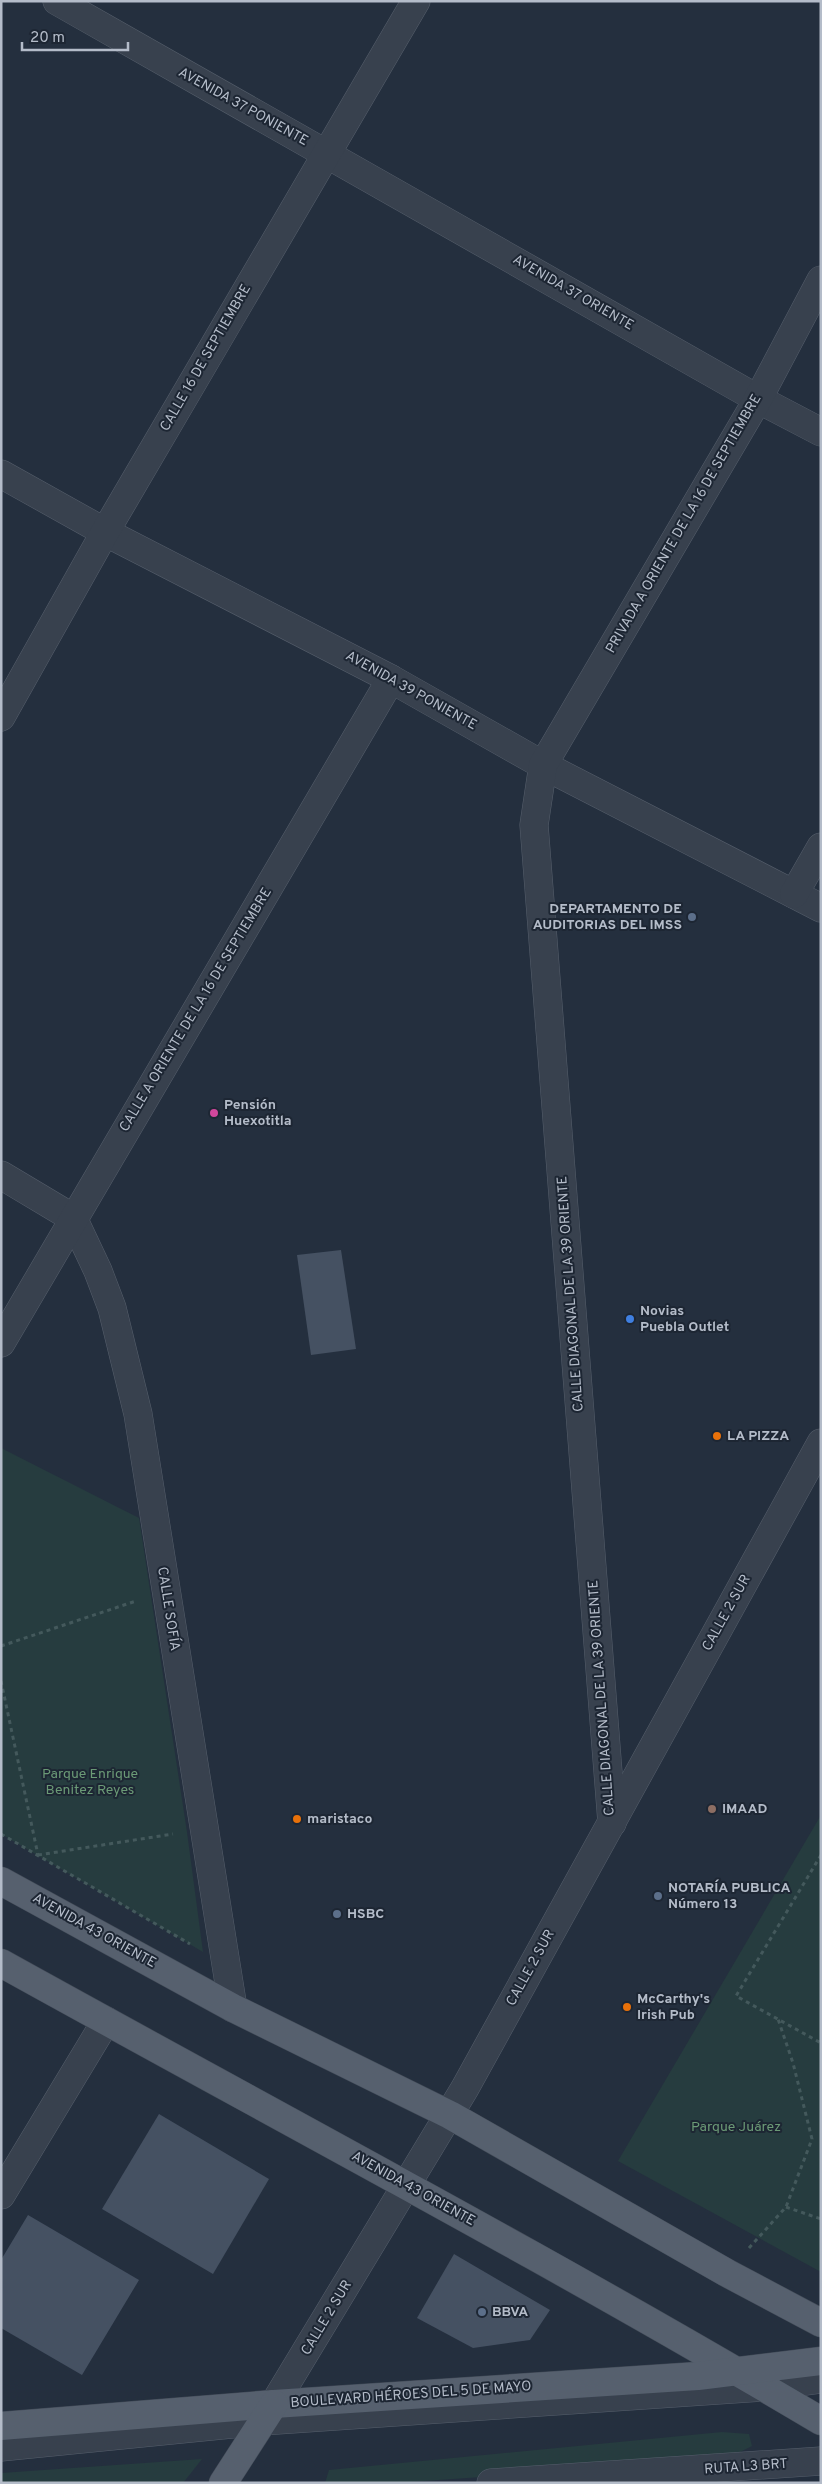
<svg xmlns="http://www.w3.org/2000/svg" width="822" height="2484" viewBox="0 0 822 2484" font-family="Overpass,sans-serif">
<rect width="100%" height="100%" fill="#242f3e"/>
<g fill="#263c3f">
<path d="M1,1448L139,1518L187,1832L203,1952L1,1834Z"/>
<path d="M821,1815V2272L618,2161Z"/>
<path d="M722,2432L749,2434L752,2446L724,2460L396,2483H325L329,2470Z"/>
<path d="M202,2459L183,2483H1V2473Z"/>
</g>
<g fill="#455162">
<path d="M341,1250L356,1349L311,1355L297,1255Z"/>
<path d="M159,2114L269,2179L213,2274L102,2209Z"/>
<path d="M28,2215L139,2280L82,2375L1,2328V2260Z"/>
<path d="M454,2254L550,2310L530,2340L473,2348L417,2318Z"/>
</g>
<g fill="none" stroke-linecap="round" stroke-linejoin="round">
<defs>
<g id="minor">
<path d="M57,1L758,399L821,432"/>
<path d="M1,474L105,532L391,679L543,765L821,908"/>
<path d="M1,717L105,532L416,1"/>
<path d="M794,894L821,847"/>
<path d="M1,1175L73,1218L98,1271L112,1308L138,1414L233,2008"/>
<path d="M1,1343L391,679"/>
<path d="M612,1823L534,825L543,765L758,399L821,280"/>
<path d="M1,2195L106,2021"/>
<path d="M274,2404L465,2088L821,1443"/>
<path d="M1,2447L263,2421L763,2387L821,2379"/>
<path d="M491,2483L821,2461"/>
</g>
<g id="major">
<path d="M1,1881L233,2008L450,2115L727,2273L821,2323"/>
<path d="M1,1963C275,2115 552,2261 821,2421"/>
<path d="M1,2426L274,2404L698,2376L821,2361"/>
<path d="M223,2483L274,2404"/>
</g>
</defs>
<use href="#minor" stroke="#565f6c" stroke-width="29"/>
<use href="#major" stroke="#414a57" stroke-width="29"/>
<g stroke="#44595c" stroke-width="3" stroke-dasharray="4 4" stroke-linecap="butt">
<path d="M1,1646L136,1601"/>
<path d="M1,1681L38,1855"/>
<path d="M1,1834L190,1944"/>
<path d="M38,1855L173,1834"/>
<path d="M821,1855L736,1996L821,2043"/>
<path d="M786,2207L821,2219"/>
<path d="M749,2248L786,2207L812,2139L793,2063L778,2019"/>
</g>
<use href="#minor" stroke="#38414e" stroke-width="28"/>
<use href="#major" stroke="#56606e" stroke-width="28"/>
</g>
<g fill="#5c6f8a" stroke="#1d2633" stroke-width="2">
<circle cx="692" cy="917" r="5"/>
<circle cx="658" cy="1896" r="5"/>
<circle cx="337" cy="1914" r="5"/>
<circle cx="482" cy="2312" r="5"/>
</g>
<circle fill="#d1479c" stroke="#1d2633" stroke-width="2" cx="214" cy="1113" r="5"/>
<circle fill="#3f7fe0" stroke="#1d2633" stroke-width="2" cx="630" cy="1319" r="5"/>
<g fill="#e8710a" stroke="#1d2633" stroke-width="2">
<circle cx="717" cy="1436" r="5"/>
<circle cx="297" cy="1819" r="5"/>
<circle cx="627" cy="2007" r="5"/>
</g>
<circle fill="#8d6e63" stroke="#1d2633" stroke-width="2" cx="712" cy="1809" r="5"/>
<g text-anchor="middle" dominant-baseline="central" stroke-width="4" stroke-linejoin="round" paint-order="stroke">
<g font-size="14" fill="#b4bcc9" stroke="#1d2633">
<text transform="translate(243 107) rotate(29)">AVENIDA 37 PONIENTE</text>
<text transform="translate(573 293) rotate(30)">AVENIDA 37 ORIENTE</text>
<text transform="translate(206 358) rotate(-60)">CALLE 16 DE SEPTIEMBRE</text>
<text transform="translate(684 524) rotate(-60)">PRIVADA A ORIENTE DE LA 16 DE SEPTIEMBRE</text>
<text transform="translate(411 691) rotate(29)">AVENIDA 39 PONIENTE</text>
<text transform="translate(196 1010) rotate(-59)">CALLE A ORIENTE DE LA 16 DE SEPTIEMBRE</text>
<text transform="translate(571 1294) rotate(-94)">CALLE DIAGONAL DE LA 39 ORIENTE</text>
<text transform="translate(168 1609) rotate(81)">CALLE SOFÍA</text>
<text transform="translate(727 1613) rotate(-61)">CALLE 2 SUR</text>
<text transform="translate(602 1698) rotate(-94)">CALLE DIAGONAL DE LA 39 ORIENTE</text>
<text transform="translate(94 1931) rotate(29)">AVENIDA 43 ORIENTE</text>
<text transform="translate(531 1968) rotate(-61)">CALLE 2 SUR</text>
<text transform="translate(413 2189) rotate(29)">AVENIDA 43 ORIENTE</text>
<text transform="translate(327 2318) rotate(-59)">CALLE 2 SUR</text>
<text transform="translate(411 2395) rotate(-4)">BOULEVARD HÉROES DEL 5 DE MAYO</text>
<text transform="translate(746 2467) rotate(-4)">RUTA L3 BRT</text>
</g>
<g font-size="14" font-weight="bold" fill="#b4bcc9" stroke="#1d2633" text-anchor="start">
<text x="682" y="909" text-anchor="end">DEPARTAMENTO DE<tspan x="682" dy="16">AUDITORIAS DEL IMSS</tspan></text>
<text x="224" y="1105">Pensión<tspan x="224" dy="16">Huexotitla</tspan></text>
<text x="640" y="1311">Novias<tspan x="640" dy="16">Puebla Outlet</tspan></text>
<text x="727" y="1436">LA PIZZA</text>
<text x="722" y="1809">IMAAD</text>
<text x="307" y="1819">maristaco</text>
<text x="668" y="1888">NOTARÍA PUBLICA<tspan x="668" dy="16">Número 13</tspan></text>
<text x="347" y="1914">HSBC</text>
<text x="637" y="1999">McCarthy's<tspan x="637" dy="16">Irish Pub</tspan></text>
<text x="492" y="2312">BBVA</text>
</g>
<g font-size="14" fill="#6b9a76" stroke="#1d2633">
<text x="90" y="1774">Parque Enrique<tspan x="90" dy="16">Benitez Reyes</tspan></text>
<text x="736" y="2127">Parque Juárez</text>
</g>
</g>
<rect width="822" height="2484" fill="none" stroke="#b4bcc9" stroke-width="5"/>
<path d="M22 42v8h106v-8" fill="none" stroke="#b4bcc9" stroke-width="2.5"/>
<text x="30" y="42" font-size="15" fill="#b4bcc9" stroke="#1d2633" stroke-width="4" paint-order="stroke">20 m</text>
</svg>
